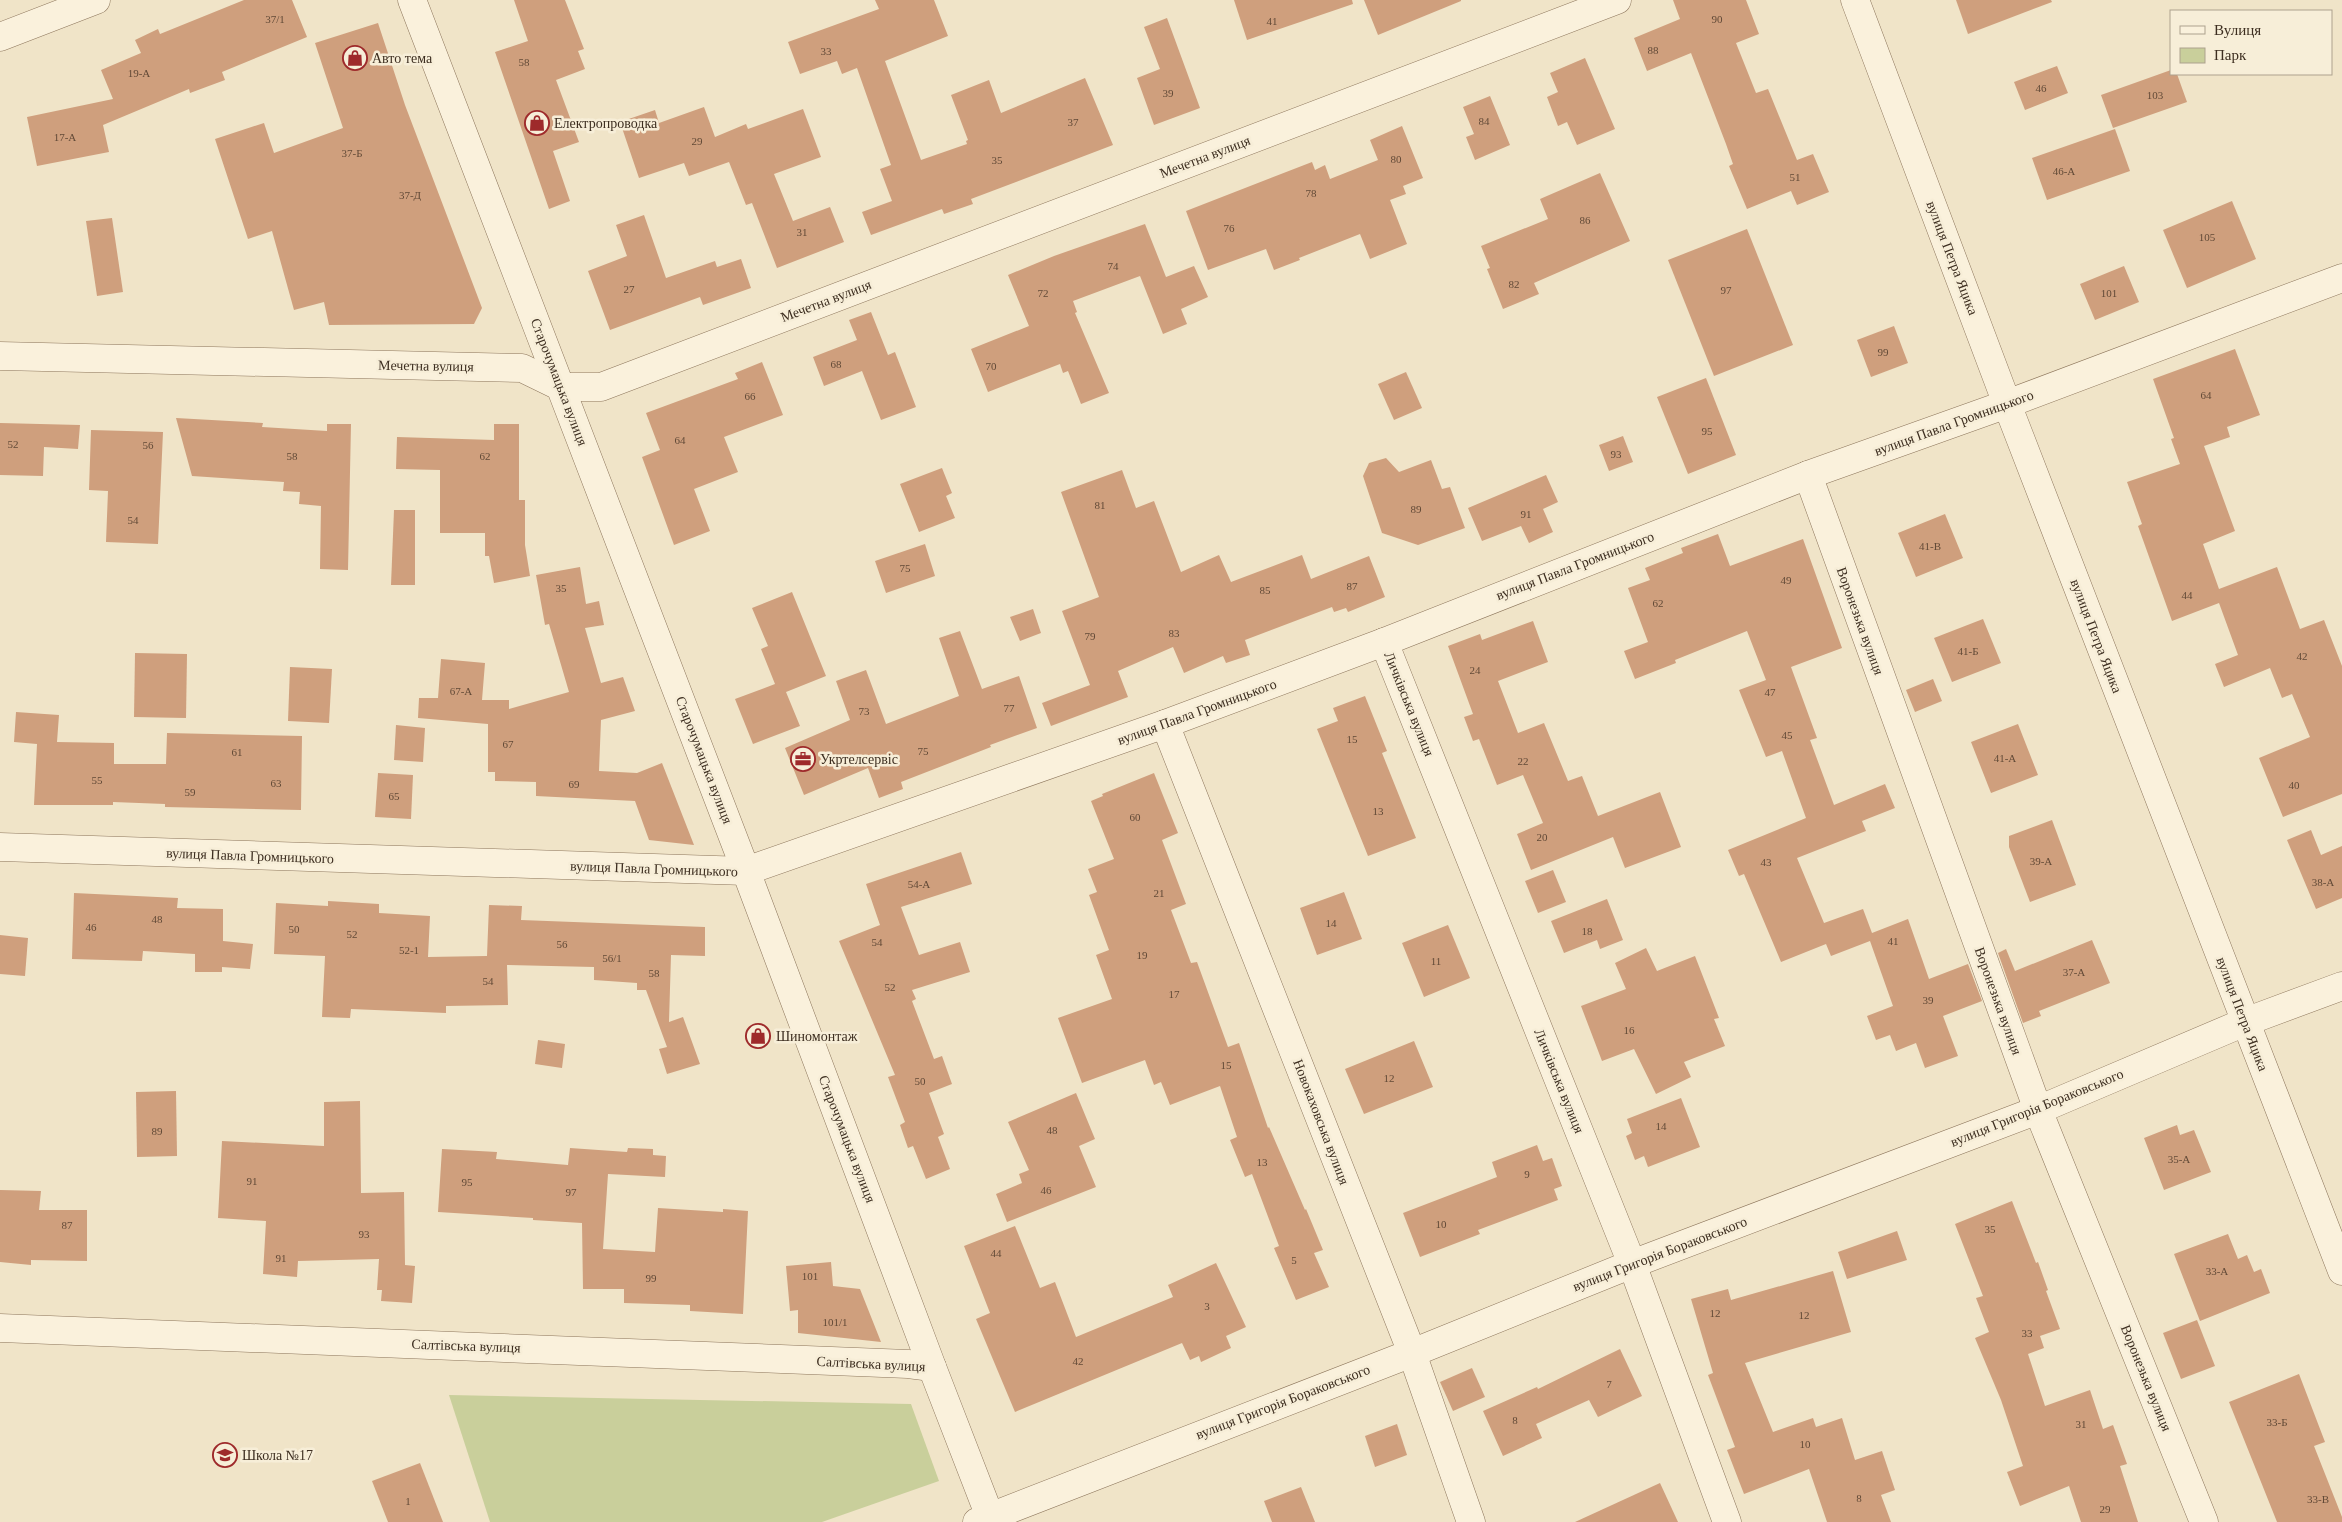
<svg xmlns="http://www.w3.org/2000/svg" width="2342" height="1522" viewBox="0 0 2342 1522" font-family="Georgia,serif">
<rect width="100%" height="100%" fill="#f0e4c8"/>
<path fill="#c9cf9b" d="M449,1395L911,1404L939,1481L822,1522H490Z"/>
<g fill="#cf9f7d">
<path d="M244,0H292L307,37L222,72L225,80L190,93L189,89L103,125L109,152L37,166L27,117L113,99L101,70L141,53L135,40L158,29L160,34Z"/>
<path d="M514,0H565L584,49L578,51L585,69L556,80L579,142L553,151L570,201L549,209L495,52L528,41Z"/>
<path d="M875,0H934L948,36L885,61L921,160L967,144L966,141L968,140L951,95L989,80L1001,113L1085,78L1113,145L971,199L973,204L944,214L942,209L871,235L862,212L892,201L880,169L891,165L857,68L842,74L837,61L800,74L788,42L879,9Z"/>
<path d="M1234,0H1352L1353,4L1247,40Z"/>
<path d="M1364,0H1461V1L1378,35Z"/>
<path d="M1673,0H1746L1759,34L1736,43L1756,93L1768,89L1797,160L1813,154L1829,192L1797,205L1791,191L1747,209L1729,166L1733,164L1726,144L1691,53L1647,71L1634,38L1680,19Z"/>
<path d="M1956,0H2051L2052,2L1968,34Z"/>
<path d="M1167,18L1200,108L1154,125L1137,78L1160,69L1144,27Z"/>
<path d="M378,23L405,105L482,308L474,324L329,325L324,302L294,310L272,231L248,239L215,139L264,123L274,153L343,128L315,43Z"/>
<path d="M1585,58L1615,129L1577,145L1567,122L1558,126L1547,97L1558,92L1550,73Z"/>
<path d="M2057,66L2068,93L2025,110L2014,82Z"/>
<path d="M2171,70V74H2177L2187,102L2113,128L2101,95Z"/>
<path d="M1490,96L1510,145L1475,160L1466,137L1474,134L1463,107Z"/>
<path d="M704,107L715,137L746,124L748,129L803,109L821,157L774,174L793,221L830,207L844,242L777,268L752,203L746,205L729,162L689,176L684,163L639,178L620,122L655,110L659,123Z"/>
<path d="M1402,126L1423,178L1403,186L1406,194L1390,200L1407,244L1370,259L1360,234L1299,258L1300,260L1274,270L1266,249L1208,270L1186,211L1312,162L1315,170L1325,165L1330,179L1378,160L1370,140Z"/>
<path d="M2115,129L2130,171L2047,200L2032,158Z"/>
<path d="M1600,173L1630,241L1534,283L1539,294L1503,309L1487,269L1490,268L1481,246L1548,219L1540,199Z"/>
<path d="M2232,201L2256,259L2187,288L2163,230Z"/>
<path d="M644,215L666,278L715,261L717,267L741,259L751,288L703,305L700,297L610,330L588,271L627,256L616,225Z"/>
<path d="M112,218L123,292L97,296L86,221Z"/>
<path d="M1145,224L1166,277L1194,266L1208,297L1181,309L1187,324L1163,334L1140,276L1073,301L1077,312L1075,313L1109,393L1081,404L1068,371L1063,373L1060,364L988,392L971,349L1029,326L1008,275L1054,256Z"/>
<path d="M1747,229L1793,345L1714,376L1668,260Z"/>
<path d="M2124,266L2139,302L2095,320L2080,284Z"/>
<path d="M871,312L888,355L895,352L916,407L881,420L862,371L824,386L813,357L857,340L849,320Z"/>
<path d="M1894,326L1908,363L1871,377L1857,340Z"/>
<path d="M2235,349L2260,415L2227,427L2230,437L2204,446L2235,531L2203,544L2219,589L2277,567L2300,629L2324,620L2342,666V794L2283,817L2259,758L2310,737L2292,694L2282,698L2270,668L2224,687L2215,664L2238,655L2219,603L2172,621L2138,526L2142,524L2127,482L2180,464L2171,439L2174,438L2153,379Z"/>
<path d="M762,362L783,415L724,437L738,472L694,489L710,531L674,545L642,457L660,450L646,413L738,379L735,373Z"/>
<path d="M1406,372L1422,408L1394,420L1378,384Z"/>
<path d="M1706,378L1736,455L1688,474L1657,397Z"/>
<path d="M176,418L263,423L262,427L327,431V424H351L348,570L320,569L321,506L299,504L300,492L283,491L284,482L192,476Z"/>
<path d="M0,423L80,425L78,449L44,447L43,476L0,475Z"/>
<path d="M494,424H519V500H525V545L530,576L494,583L489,556H485V533H440V470L396,469L397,437L494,440Z"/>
<path d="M91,430L163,432L158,544L106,542L108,491L89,490Z"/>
<path d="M1623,436L1633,462L1609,471L1599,445Z"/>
<path d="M1386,458L1399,472L1431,460L1442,489L1450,487L1465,528L1418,545L1382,533L1363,476L1369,463Z"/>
<path d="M942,468L952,493L946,496L955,518L919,532L900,484Z"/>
<path d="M1122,470L1136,508L1154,501L1181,572L1219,555L1231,582L1302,555L1311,579L1369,556L1385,597L1348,612L1346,608L1334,612L1332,607L1245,640L1250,655L1226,663L1223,656L1184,673L1173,647L1118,671L1128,697L1051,726L1042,703L1090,685L1062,611L1099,597L1061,492Z"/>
<path d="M1546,475L1558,502L1543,509L1553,532L1529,543L1521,526L1482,541L1468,508Z"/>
<path d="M394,510H415V585H391Z"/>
<path d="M1945,514L1963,558L1916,577L1898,533Z"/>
<path d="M1718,534L1730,566L1803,539L1842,648L1791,667L1817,738L1810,740L1834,805L1885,784L1895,808L1862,821L1866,831L1797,858L1824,923L1863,909L1872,933L1908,919L1929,979L1968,964L1982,1001L1943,1016L1958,1056L1925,1068L1916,1043L1896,1051L1890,1035L1876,1040L1867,1016L1893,1006L1870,941L1831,956L1826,944L1781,962L1744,874L1739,876L1728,850L1806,818L1782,751L1766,757L1739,690L1766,680L1747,631L1675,660L1676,663L1635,679L1624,651L1648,642L1628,588L1650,580L1645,568L1683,553L1681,548Z"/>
<path d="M925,544L935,576L886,593L875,561Z"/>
<path d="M580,567L586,604L599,601L604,625L585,628L601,683L623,677L635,711L601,720L599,771L637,773L662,763L694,845L649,840L635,801L536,796V782L495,781V772H488V724L418,718L419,698H438L441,659L485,663L482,700H509V709L569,692L549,624L545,625L536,575Z"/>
<path d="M792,592L826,676L786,692L800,726L753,744L735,699L775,684L761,649L768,646L752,608Z"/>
<path d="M1033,609L1041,633L1020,641L1010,617Z"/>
<path d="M1983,619L2001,663L1952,682L1934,638Z"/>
<path d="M1533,621L1548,662L1498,681L1518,733L1544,723L1568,781L1582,776L1598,816L1660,792L1681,847L1625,868L1613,837L1531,870L1517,834L1543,823L1523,775L1497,785L1479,739L1473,741L1464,717L1473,714L1448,646L1480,634L1482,640Z"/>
<path d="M960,631L982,689L1019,676L1037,728L990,745L991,747L901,782L903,789L879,798L868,768L804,795L785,748L850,720L836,681L866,670L886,724L959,696L939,638Z"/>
<path d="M135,653L187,654L186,718L134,717Z"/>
<path d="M290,667L332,669L329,723L288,721Z"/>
<path d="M1933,679L1942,701L1915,712L1906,690Z"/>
<path d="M1365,696L1387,751L1382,753L1416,838L1368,856L1317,729L1338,721L1333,708Z"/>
<path d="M16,712L59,715L57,742L114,743V764H166L167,733L302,736L301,810L165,807V804L113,802V805H34L37,744L14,742Z"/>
<path d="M2018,724L2038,775L1991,793L1971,742Z"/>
<path d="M396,725L425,728L423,762L394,760Z"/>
<path d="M378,773L413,775L411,819L375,817Z"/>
<path d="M1154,773L1178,833L1162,840L1186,904L1171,910L1191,963L1197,962L1228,1047L1239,1043L1268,1128L1269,1127L1305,1210L1306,1209L1323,1250L1314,1253L1329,1287L1296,1300L1274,1248L1279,1246L1252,1174L1245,1177L1230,1140L1237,1137L1220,1086L1170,1105L1161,1082L1154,1085L1145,1060L1082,1083L1058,1018L1112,999L1096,955L1109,950L1089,895L1097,892L1088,869L1114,859L1091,801L1103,796L1102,794Z"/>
<path d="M2052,820L2076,885L2030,902L2009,847V836Z"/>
<path d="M2311,830L2321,855L2342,846V898L2316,909L2287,840Z"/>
<path d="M961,852L972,884L901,907L919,955L960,942L970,972L912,990L916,999L912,1001L934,1059L942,1056L952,1084L929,1093L944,1134L938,1137L950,1169L926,1179L913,1146L908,1148L900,1125L905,1122L888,1077L895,1075L839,941L880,925L866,884Z"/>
<path d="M1553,870L1566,902L1538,913L1525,881Z"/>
<path d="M1344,892L1362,939L1317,955L1300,908Z"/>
<path d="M74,893L178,898L177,908L223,909V941L253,944L250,969L222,967V972H195V954L143,951L142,961L72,959Z"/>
<path d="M1607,899L1623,940L1600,949L1597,940L1564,953L1551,921Z"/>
<path d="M328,901L379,904V913L430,916L428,957L487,956L489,905L522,906L521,920L705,927V956L671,955L669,1022L683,1017L700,1064L667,1074L659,1049L667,1047L646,990H637V983L594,980V967L507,965L508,1005L446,1006V1013L351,1009L350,1018L322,1017L325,956L274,954L276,903L328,906Z"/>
<path d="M1448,925L1470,978L1424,997L1402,943Z"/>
<path d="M0,935L28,938L25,976L0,974Z"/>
<path d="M2092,940L2110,983L2039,1011L2041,1016L2023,1023L1998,953L2006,949L2015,971Z"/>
<path d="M1646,948L1657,971L1695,956L1719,1018L1714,1019L1725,1046L1684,1062L1691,1077L1656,1094L1634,1049L1602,1061L1581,1006L1626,989L1615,963Z"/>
<path d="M538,1040L565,1044L562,1068L535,1064Z"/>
<path d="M1414,1041L1433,1087L1364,1114L1345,1069Z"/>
<path d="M176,1091L177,1156L137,1157L136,1092Z"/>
<path d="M1076,1093L1095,1139L1079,1146L1096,1187L1007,1222L996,1194L1022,1183L1019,1174L1029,1170L1008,1122Z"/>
<path d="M1681,1098L1700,1147L1648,1167L1644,1156L1635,1160L1626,1136L1632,1133L1627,1119Z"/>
<path d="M360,1101L361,1193L404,1192L405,1265L415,1266L412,1303L381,1301L382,1290H377L379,1259L298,1261L297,1277L263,1274L266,1221L218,1218L222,1141L324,1146V1102Z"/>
<path d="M2177,1125L2180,1135L2194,1130L2211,1172L2164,1190L2144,1138Z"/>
<path d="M1537,1145L1543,1161L1552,1158L1562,1186L1554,1189L1558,1200L1478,1230L1480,1234L1420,1257L1403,1213L1497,1177L1492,1162Z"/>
<path d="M570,1148L627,1152L628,1148L653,1149V1155L666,1156L665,1177L608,1174L603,1249L655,1252L658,1208L723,1212V1209L748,1211L743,1314L690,1311V1305L624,1303V1289H583L582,1223L533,1220V1218L438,1212L442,1149L497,1152L496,1159L568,1165Z"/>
<path d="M0,1190L41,1191L39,1210H87V1261L31,1260V1265L0,1262Z"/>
<path d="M2012,1201L2036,1263L2038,1262L2048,1290L2046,1291L2060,1329L2040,1336L2044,1348L2028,1354L2045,1406L2090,1390L2103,1429L2113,1425L2127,1464L2120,1466L2138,1522H2081L2069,1486L2020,1506L2007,1472L2023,1466L2001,1400L1975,1338L1989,1332L1976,1298L1983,1296L1955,1224Z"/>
<path d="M1015,1226L1040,1288L1055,1282L1076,1337L1173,1297L1168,1285L1216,1263L1246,1327L1226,1336L1231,1348L1201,1362L1199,1356L1190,1360L1182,1343L1015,1412L976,1319L990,1313L964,1246Z"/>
<path d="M1897,1231L1907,1260L1847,1279L1838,1252Z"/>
<path d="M2228,1234L2238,1259L2247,1255L2254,1272L2261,1269L2270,1293L2200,1321L2174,1254Z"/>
<path d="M831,1262L833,1286L860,1289L881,1342L798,1333V1310L790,1311L786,1266Z"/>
<path d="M1833,1271L1851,1332L1745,1363L1773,1432L1813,1418L1816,1427L1842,1418L1855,1460L1882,1451L1895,1490L1881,1495L1891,1522H1827L1809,1469L1744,1494L1727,1450L1735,1447L1708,1375L1713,1373L1691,1299L1728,1289L1731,1300Z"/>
<path d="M2197,1320L2215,1366L2181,1379L2163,1333Z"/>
<path d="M1620,1349L1642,1396L1598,1417L1589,1400L1536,1424L1542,1438L1503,1456L1483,1411L1537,1387L1538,1389Z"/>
<path d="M1472,1368L1485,1397L1453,1411L1440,1382Z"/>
<path d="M2299,1374L2325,1442L2314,1446L2342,1517V1522H2277L2229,1402Z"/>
<path d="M1397,1424L1407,1455L1375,1467L1365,1436Z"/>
<path d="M420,1463L443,1522H388L372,1481Z"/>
<path d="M1660,1483L1678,1522H1575Z"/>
<path d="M1301,1487L1315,1522H1272L1264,1501Z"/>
</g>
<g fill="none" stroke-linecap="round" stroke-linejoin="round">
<defs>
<g id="minor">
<path d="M412,0L746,871L932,1367L992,1522"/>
<path d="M1855,0L2007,404L2342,1271"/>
<path d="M0,37L96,0"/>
<path d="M0,356L522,368L561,387H601L1617,0"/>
<path d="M1808,475L2038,1110L2204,1522"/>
<path d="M1384,642L1632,1264L1727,1522"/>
<path d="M1165,724L1412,1353L1471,1522"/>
<path d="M0,847L746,871L1165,724L1384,642L1808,475L2007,404L2342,278"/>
<path d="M0,1328L908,1364L932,1367"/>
<path d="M977,1522L1412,1353L1632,1264L2038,1110L2245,1022L2342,986"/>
</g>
</defs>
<use href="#minor" stroke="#8d765c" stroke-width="29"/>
<use href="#minor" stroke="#faf1dc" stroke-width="28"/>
</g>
<defs>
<symbol id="shop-ring" viewBox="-11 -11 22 22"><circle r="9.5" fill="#f7eed8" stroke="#9e2a2b" stroke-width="1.5"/><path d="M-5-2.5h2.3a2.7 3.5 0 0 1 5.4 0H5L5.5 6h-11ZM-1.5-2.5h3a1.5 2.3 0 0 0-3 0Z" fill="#9e2a2b"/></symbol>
<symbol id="office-ring" viewBox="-11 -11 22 22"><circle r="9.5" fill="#f7eed8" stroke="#9e2a2b" stroke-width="1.5"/><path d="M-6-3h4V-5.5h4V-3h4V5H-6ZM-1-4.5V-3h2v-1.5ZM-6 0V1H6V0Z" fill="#9e2a2b"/></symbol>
<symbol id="school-ring" viewBox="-11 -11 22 22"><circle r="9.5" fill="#f7eed8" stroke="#9e2a2b" stroke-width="1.5"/><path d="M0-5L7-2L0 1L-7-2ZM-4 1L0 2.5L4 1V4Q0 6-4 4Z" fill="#9e2a2b"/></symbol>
</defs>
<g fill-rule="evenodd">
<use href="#shop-ring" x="341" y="44" width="28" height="28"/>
<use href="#shop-ring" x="523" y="109" width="28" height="28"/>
<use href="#office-ring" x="789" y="745" width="28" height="28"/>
<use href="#shop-ring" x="744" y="1022" width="28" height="28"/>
<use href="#school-ring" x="211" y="1441" width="28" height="28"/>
</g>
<g text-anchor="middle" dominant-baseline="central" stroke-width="5" stroke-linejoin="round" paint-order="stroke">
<g font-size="11" fill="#624a37">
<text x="275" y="19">37/1</text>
<text x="1717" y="19">90</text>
<text x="1272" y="21">41</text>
<text x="1653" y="50">88</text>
<text x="826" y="51">33</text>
<text x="524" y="62">58</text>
<text x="139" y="73">19-А</text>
<text x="2041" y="88">46</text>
<text x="1168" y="93">39</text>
<text x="2155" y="95">103</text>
<text x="1484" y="121">84</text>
<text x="1073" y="122">37</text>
<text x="65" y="137">17-А</text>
<text x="697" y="141">29</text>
<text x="352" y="153">37-Б</text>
<text x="1396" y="159">80</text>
<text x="997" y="160">35</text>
<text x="2064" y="171">46-А</text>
<text x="1795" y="177">51</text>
<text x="1311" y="193">78</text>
<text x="410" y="195">37-Д</text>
<text x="1585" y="220">86</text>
<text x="1229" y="228">76</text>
<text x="802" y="232">31</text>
<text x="2207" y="237">105</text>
<text x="1113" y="266">74</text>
<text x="1514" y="284">82</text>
<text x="629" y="289">27</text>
<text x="1726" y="290">97</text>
<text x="1043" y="293">72</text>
<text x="2109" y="293">101</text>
<text x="1883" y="352">99</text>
<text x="836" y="364">68</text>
<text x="991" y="366">70</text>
<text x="2206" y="395">64</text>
<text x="750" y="396">66</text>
<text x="1707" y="431">95</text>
<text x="680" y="440">64</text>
<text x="13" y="444">52</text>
<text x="148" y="445">56</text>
<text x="1616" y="454">93</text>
<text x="292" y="456">58</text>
<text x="485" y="456">62</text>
<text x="1100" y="505">81</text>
<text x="1416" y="509">89</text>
<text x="1526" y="514">91</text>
<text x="133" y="520">54</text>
<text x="1930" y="546">41-В</text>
<text x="905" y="568">75</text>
<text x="1786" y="580">49</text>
<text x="1352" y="586">87</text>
<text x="561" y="588">35</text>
<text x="1265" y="590">85</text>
<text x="2187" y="595">44</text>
<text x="1658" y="603">62</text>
<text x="1174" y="633">83</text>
<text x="1090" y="636">79</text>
<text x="1968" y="651">41-Б</text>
<text x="2302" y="656">42</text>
<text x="1475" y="670">24</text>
<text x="461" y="691">67-А</text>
<text x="1770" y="692">47</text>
<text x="1009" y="708">77</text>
<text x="864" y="711">73</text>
<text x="1787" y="735">45</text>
<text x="1352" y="739">15</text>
<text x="508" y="744">67</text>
<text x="923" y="751">75</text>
<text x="237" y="752">61</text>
<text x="2005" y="758">41-А</text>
<text x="1523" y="761">22</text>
<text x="97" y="780">55</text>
<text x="276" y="783">63</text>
<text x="574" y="784">69</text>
<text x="2294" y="785">40</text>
<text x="190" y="792">59</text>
<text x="394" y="796">65</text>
<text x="1378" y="811">13</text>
<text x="1135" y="817">60</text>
<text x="1542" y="837">20</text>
<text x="2041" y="861">39-А</text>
<text x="1766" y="862">43</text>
<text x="2323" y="882">38-А</text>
<text x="919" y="884">54-А</text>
<text x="1159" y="893">21</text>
<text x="157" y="919">48</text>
<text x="1331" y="923">14</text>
<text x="91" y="927">46</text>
<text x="294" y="929">50</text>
<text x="1587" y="931">18</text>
<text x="352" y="934">52</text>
<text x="1893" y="941">41</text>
<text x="877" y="942">54</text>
<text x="562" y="944">56</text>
<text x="409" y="950">52-1</text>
<text x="1142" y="955">19</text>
<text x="612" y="958">56/1</text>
<text x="1436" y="961">11</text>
<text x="2074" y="972">37-А</text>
<text x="654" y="973">58</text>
<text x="488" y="981">54</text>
<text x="890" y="987">52</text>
<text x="1174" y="994">17</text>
<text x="1928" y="1000">39</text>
<text x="1629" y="1030">16</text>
<text x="1226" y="1065">15</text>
<text x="1389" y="1078">12</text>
<text x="920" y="1081">50</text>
<text x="1661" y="1126">14</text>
<text x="1052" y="1130">48</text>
<text x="157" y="1131">89</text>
<text x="2179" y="1159">35-А</text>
<text x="1262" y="1162">13</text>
<text x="1527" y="1174">9</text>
<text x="252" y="1181">91</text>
<text x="467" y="1182">95</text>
<text x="1046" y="1190">46</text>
<text x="571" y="1192">97</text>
<text x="1441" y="1224">10</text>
<text x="67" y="1225">87</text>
<text x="1990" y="1229">35</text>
<text x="364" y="1234">93</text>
<text x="996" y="1253">44</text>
<text x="281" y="1258">91</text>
<text x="1294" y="1260">5</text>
<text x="2217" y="1271">33-А</text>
<text x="810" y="1276">101</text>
<text x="651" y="1278">99</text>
<text x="1207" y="1306">3</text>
<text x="1715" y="1313">12</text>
<text x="1804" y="1315">12</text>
<text x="835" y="1322">101/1</text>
<text x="2027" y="1333">33</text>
<text x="1078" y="1361">42</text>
<text x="1609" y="1384">7</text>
<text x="1515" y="1420">8</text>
<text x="2277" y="1422">33-Б</text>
<text x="2081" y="1424">31</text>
<text x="1805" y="1444">10</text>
<text x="1859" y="1498">8</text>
<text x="2318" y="1499">33-В</text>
<text x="408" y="1501">1</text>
<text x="2105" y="1509">29</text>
</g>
<g font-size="14" fill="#3d2e20" stroke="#f7eed8" text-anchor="start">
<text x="372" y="58">Авто тема</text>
<text x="554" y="123">Електропроводка</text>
<text x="820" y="759">Укртелсервіс</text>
<text x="776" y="1036">Шиномонтаж</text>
<text x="242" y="1455">Школа №17</text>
</g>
<g font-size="14" fill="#3d2e20" stroke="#f7eed8">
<text transform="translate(1205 157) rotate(-21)">Мечетна вулиця</text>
<text transform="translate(1952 258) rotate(69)">вулиця Петра Яцика</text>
<text transform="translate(826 301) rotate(-21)">Мечетна вулиця</text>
<text transform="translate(426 366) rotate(1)">Мечетна вулиця</text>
<text transform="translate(559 382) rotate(69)">Старочумацька вулиця</text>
<text transform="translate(1954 423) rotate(-20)">вулиця Павла Громницького</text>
<text transform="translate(1575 566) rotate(-21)">вулиця Павла Громницького</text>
<text transform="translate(1860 621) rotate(70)">Воронезька вулиця</text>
<text transform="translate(2096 636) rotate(69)">вулиця Петра Яцика</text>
<text transform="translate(1409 704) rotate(68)">Личківська вулиця</text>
<text transform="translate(1197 712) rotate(-20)">вулиця Павла Громницького</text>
<text transform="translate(704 760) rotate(69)">Старочумацька вулиця</text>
<text transform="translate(250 856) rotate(2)">вулиця Павла Громницького</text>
<text transform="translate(654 869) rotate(2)">вулиця Павла Громницького</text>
<text transform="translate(1998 1001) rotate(70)">Воронезька вулиця</text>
<text transform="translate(2242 1014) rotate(69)">вулиця Петра Яцика</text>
<text transform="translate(1559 1081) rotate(68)">Личківська вулиця</text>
<text transform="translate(2037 1108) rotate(-22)">вулиця Григорія Бораковського</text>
<text transform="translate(1321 1122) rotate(69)">Новокаховська вулиця</text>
<text transform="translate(847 1139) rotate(69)">Старочумацька вулиця</text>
<text transform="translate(1660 1254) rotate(-21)">вулиця Григорія Бораковського</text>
<text transform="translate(466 1346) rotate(2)">Салтівська вулиця</text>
<text transform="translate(871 1364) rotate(3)">Салтівська вулиця</text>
<text transform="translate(2146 1378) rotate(68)">Воронезька вулиця</text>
<text transform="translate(1283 1402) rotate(-21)">вулиця Григорія Бораковського</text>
</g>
</g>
<rect x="2170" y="10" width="162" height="65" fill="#f7eed8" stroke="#ada18e"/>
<rect x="2180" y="26" width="25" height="8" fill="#faf1dc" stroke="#ada18e"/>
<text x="2214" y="35" font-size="15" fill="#3d2e20">Вулиця</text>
<rect x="2180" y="48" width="25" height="15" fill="#c9cf9b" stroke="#ada18e"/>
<text x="2214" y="60" font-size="15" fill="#3d2e20">Парк</text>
</svg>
